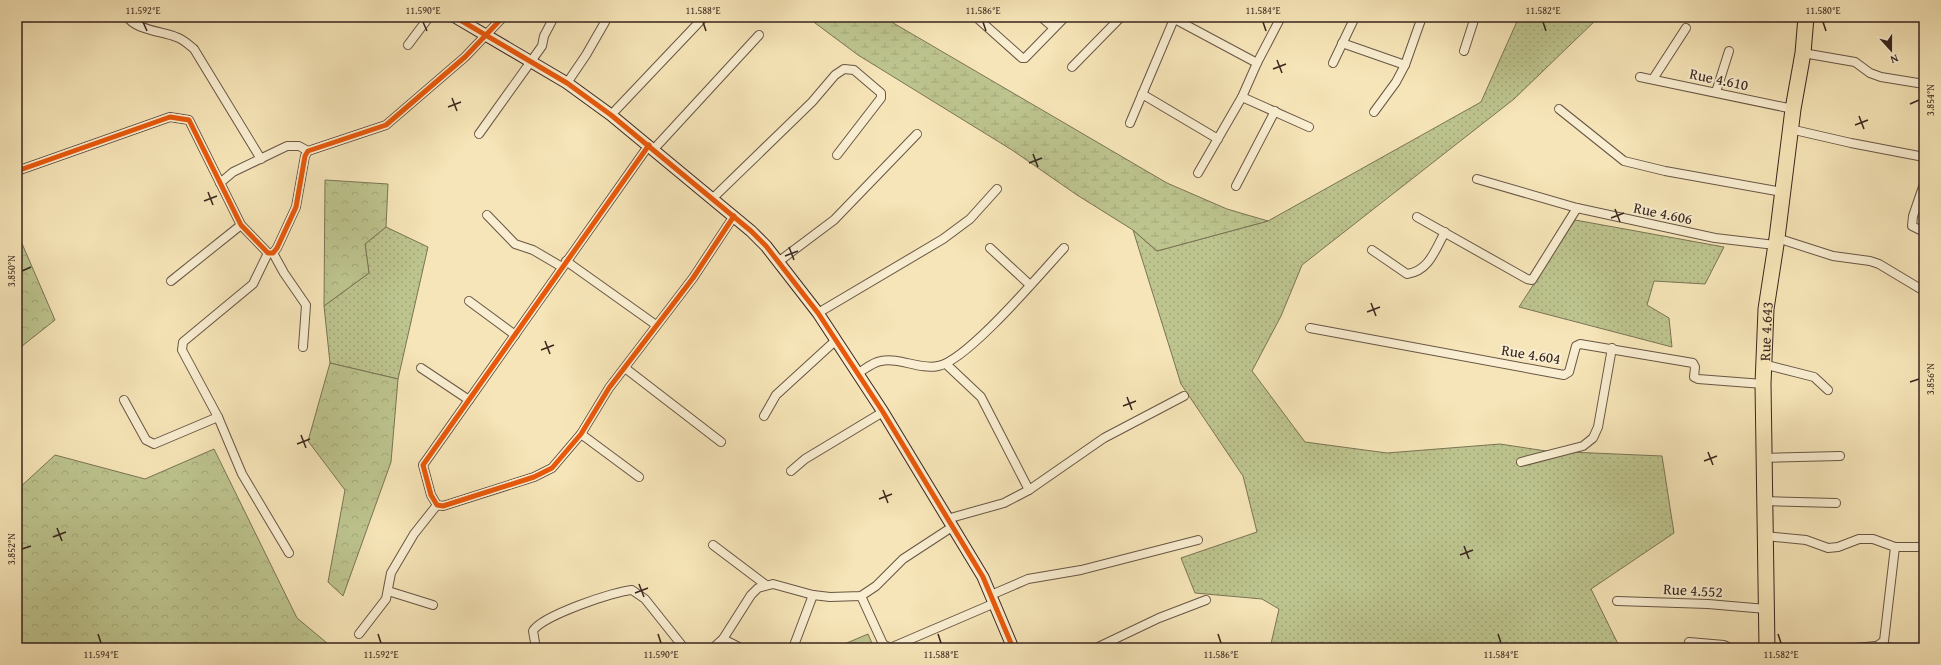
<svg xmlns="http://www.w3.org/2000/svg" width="1941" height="665" viewBox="0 0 1941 665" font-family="'Gentium Book Plus',serif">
<defs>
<pattern id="grass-dots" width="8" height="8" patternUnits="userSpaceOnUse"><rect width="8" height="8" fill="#bdc48e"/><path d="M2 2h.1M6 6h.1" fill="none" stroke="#a3a87a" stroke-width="1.8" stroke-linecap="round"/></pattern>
<pattern id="forest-crowns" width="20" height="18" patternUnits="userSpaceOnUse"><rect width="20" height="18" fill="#bdc48e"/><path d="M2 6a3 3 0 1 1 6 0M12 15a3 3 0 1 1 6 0" fill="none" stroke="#a3a87a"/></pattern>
<pattern id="wetland-marsh" width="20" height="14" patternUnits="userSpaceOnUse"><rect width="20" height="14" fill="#bdc48e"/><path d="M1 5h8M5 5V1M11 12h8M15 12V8" fill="none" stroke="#a3a87a"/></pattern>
</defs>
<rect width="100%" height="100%" fill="#f6e5b8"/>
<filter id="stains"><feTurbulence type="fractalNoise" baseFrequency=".005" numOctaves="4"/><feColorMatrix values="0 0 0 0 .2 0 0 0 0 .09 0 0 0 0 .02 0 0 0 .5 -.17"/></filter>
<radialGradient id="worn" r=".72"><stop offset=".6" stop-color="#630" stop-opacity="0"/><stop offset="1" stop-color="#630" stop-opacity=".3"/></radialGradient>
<g fill="url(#grass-dots)" stroke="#7a7456">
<path d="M1519,17H1599L1514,99L1302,265L1281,316L1252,371L1305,442L1387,453L1500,444L1546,451L1662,456L1674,533L1591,589L1620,648H1270L1279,609L1262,599L1195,593L1181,558L1257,532L1243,476L1181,384L1133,230L1157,251L1268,221L1481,102Z"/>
<path d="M1575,220L1724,247L1705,284L1654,281L1647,305L1669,318L1672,347L1519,307Z"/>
<path d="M386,227L428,247L398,379L330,363L324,306L369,273L365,244Z"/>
</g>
<g fill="url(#forest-crowns)" stroke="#7a7456">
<path d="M325,180L388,184L386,227L365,244L369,273L324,306Z"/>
<path d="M17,232L55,320L17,350Z"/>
<path d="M330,363L398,379L391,462L343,596L328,582L345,490L308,441Z"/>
<path d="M214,449L297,618L333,648H17V490L55,455L145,479Z"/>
<path d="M868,634L874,648H835Z"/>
</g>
<path fill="url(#wetland-marsh)" stroke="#7a7456" d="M807,17H883L1167,183L1227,209L1268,221L1157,251L1133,230L1077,195L1012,150L858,55Z"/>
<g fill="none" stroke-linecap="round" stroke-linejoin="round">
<defs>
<g id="street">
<path d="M128,17C133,29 164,32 176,37C183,39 189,45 194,49L261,159"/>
<path d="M976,17L1022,58H1025L1065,17"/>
<path d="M1041,17L1054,28"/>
<path d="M1171,17L1257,63"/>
<path d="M1342,43L1405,65"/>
<path d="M408,45L429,17"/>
<path d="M1464,51L1475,17"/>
<path d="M1803,53L1855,62L1870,73L1881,77L1924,84"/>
<path d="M1333,63L1355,17"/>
<path d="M1072,67L1121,17"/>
<path d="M1640,77L1793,109"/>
<path d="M1653,79L1686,28"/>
<path d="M567,83L586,55L605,22"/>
<path d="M1716,92L1729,51"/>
<path d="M1142,94L1218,139"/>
<path d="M1242,97L1309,127"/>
<path d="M1559,109L1624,161L1665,171L1782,192"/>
<path d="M1374,112L1396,82L1405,65L1422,17"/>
<path d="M611,115L704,17"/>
<path d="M1130,123L1174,19"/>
<path d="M1790,129L1851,143L1924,157"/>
<path d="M479,134L542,46L544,36L554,17"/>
<path d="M649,145L423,465L431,495L437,505L443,506L534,477L552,468L581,434L609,388L693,278L734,216"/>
<path d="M654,149L759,35"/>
<path d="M17,171L170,117L189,120L241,225L268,253H273L277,248L296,207L305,156L308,151L386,125L465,57L503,17"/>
<path d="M1198,173L1242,97L1257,63L1281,17"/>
<path d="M1477,179L1577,208L1715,238L1775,245"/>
<path d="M220,183L233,172L287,146H299L308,151"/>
<path d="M1924,184L1913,216L1912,226L1924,232"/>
<path d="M1236,186L1275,111"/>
<path d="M712,199L812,102L835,75L844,69L854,70L881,93V98L837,155"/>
<path d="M487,215L515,244L533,250L562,267"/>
<path d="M1417,217L1527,279L1532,280L1577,208"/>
<path d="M1777,238L1833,256L1870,261L1879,264L1924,291"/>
<path d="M990,248L1030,285"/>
<path d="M1372,250L1407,274C1429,271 1435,250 1445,232"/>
<path d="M268,253L253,284L183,342L182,350L218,417L242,474L289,553"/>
<path d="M273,253L284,273L306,305L303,347"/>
<path d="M566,261L656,325"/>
<path d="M778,262L834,220L917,134"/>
<path d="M171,281L241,225"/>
<path d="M469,301L515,335"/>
<path d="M818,313L943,239L970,219L997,189"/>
<path d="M1310,328L1564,375L1569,372L1576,346L1580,344L1693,363L1695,367L1694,377L1698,379L1763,384"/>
<path d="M946,364L981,397L1029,490"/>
<path d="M1763,364L1814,377L1828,390"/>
<path d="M421,368L469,400"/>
<path d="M625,368L721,442"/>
<path d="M857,374C865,369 873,362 881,361C900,357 919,370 938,366C967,361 1041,273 1064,248"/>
<path d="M124,400L146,440L154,444L218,417"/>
<path d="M764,416L776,395L835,341"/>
<path d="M581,434L639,477"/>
<path d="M1763,458L1840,456"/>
<path d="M1521,462L1583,446L1593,438L1598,427L1612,348"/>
<path d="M791,471L805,459L883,412"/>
<path d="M1764,501L1836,503"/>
<path d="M947,519L1004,503L1029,490L1104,438L1184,396"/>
<path d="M1765,536L1806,540L1828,548L1838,547L1859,539H1873L1895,547H1924"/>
<path d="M713,545L766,585"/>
<path d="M388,591L433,605"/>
<path d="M991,595L1028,579L1081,570L1198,540"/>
<path d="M861,596L883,644L890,648"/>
<path d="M1617,601L1708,604L1766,609"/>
<path d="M359,634L386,599L391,573L414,534L437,505"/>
<path d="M723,639L741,648"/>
<path d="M1689,642L1724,645L1730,648"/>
<path d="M1877,646L1884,641L1895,547"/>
<path d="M536,648L533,631C541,616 615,591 632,590L645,599L684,648"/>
<path d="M713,648L723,639L751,595L758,588L773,584L813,595L830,597L861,596L876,586L903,559L952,527"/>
<path d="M793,648L813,595"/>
<path d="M890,648L995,603"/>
<path d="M1096,648L1159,618L1206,600"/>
<path d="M1854,648L1877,646L1893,648"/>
</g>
<path id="secondary" d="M455,17L567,83L611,115L751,231L766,246L818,313L883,412L983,577L1013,648"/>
<g id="highway">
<path id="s1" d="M1767,648L1763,384L1766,309L1777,238L1793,109L1803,53L1806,17"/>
</g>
</defs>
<use href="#street" stroke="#685544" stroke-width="10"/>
<use href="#secondary" stroke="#38251e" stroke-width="13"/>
<use href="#highway" stroke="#38251e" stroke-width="17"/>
<use href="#street" stroke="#f9eed1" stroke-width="8"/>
<use href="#secondary" stroke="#f9eed1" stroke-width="11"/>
<use href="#highway" stroke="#f6e5b8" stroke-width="15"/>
<defs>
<g id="cycleway">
<path d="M455,17L567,83L611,115L751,231L766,246L818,313L883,412L983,577L1013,648"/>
<path d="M649,145L423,465L431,495L437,505L443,506L534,477L552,468L581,434L609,388L693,278L734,216"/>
<path d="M17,171L170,117L189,120L241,225L268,253H273L277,248L296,207L305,156L308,151L386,125L465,57L503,17"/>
</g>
</defs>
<use href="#cycleway" stroke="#f9eed1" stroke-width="8"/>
<use href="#cycleway" stroke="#e8590c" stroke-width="5"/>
</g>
<path fill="none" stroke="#38251e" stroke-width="1.5" d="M143,22L147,31M423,22L427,31M703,22L706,31M983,22L986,31M1263,22L1266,31M1543,22L1546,31M1823,22L1826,31M1277,60L1282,73M1273,69L1286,64M452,98L457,111M1910,104L1919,100M448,107L461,102M1859,116L1864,129M1855,125L1868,120M1033,154L1038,167M1029,163L1042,158M208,192L213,205M204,201L217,196M1615,209L1620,222M1611,218L1624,213M789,247L794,260M785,256L798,251M22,271L31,267M1371,303L1376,316M1367,312L1380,307M545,341L550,354M541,350L554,345M1910,382L1919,379M1127,397L1132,410M1123,406L1136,401M301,435L306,448M297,444L310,439M1708,452L1713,465M1704,461L1717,456M883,490L888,503M879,499L892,494M57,528L62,541M53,537L66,532M1464,546L1469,559M22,549L31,546M1460,555L1473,550M639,584L644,597M635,593L648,588M98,634L101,643M378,634L381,643M658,634L661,643M938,634L941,643M1218,634L1221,643M1498,634L1501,643M1778,634L1781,643"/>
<g text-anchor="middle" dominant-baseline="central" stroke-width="4" stroke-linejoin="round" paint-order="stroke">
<g font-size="15" fill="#38251e" stroke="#f9eed1">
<text transform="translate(1719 79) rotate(12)">Rue 4.610</text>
<text transform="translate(1663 213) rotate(12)">Rue 4.606</text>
<text stroke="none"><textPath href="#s1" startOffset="317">Rue 4.643</textPath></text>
<text transform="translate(1531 354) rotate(9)">Rue 4.604</text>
<text transform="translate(1693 590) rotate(3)">Rue 4.552</text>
</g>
</g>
<rect width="1941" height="665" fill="none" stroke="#f6e5b8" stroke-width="44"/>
<g transform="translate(1891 50) rotate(159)" stroke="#f9eed1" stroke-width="3" paint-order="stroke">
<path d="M0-3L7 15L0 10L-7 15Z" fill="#38251e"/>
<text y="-6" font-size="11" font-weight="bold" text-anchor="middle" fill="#38251e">N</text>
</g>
<rect x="22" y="22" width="1897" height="621" fill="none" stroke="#38251e" stroke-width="1.5"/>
<g font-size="10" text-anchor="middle" fill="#38251e">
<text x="143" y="14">11.592°E</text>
<text x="423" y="14">11.590°E</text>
<text x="703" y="14">11.588°E</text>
<text x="983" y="14">11.586°E</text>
<text x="1263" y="14">11.584°E</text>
<text x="1543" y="14">11.582°E</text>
<text x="1823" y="14">11.580°E</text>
<text transform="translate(1930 100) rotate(-90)" y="4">3.854°N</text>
<text transform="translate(11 271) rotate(-90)" y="4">3.850°N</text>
<text transform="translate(1930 379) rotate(-90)" y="4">3.856°N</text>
<text transform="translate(11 549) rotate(-90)" y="4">3.852°N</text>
<text x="101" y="658">11.594°E</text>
<text x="381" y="658">11.592°E</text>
<text x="661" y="658">11.590°E</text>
<text x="941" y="658">11.588°E</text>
<text x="1221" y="658">11.586°E</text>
<text x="1501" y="658">11.584°E</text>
<text x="1781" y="658">11.582°E</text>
</g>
<rect width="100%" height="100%" filter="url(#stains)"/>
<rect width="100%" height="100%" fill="url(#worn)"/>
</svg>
